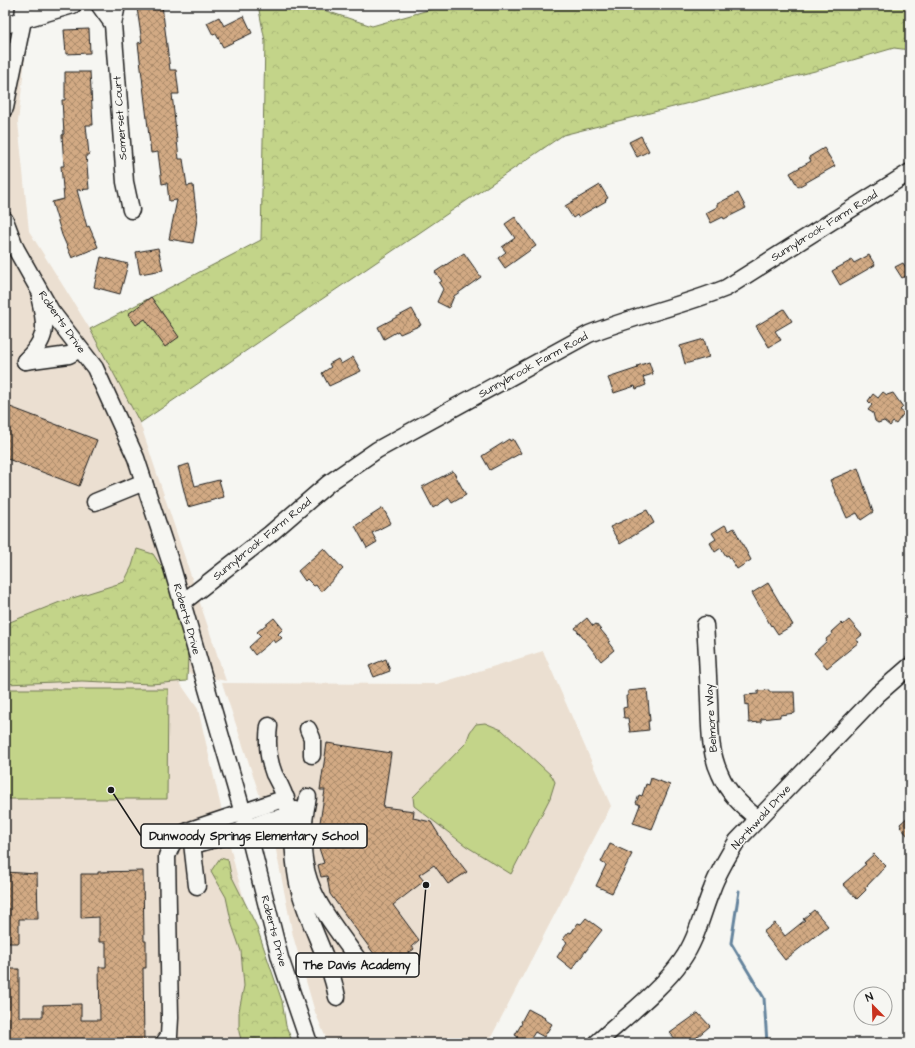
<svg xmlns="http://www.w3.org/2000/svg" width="915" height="1048" viewBox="0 0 915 1048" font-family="'Architects Daughter',sans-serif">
<defs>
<pattern id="forest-crowns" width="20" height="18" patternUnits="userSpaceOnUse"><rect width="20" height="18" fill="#c3d489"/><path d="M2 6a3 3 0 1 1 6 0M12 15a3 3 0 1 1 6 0" fill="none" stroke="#a7b576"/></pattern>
<pattern id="building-cross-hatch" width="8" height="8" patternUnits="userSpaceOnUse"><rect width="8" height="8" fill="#d2aa84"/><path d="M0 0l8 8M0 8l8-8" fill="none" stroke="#aa8a6b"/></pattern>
</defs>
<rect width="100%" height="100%" fill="#f6f6f2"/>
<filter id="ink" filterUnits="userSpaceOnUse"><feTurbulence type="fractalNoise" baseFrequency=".025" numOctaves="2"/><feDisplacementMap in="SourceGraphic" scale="8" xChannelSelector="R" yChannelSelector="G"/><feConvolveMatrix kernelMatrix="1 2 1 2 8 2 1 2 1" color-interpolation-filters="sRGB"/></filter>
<g filter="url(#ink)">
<g fill="#ebdfd1">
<path d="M33,13L27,40L18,122L29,231L90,329L140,423L226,681L178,671L5,668V19Z"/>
<path d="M543,651L611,806L488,1043H328L315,1012L293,936L273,835L222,683L437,684Z"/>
<path d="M5,678L178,680L198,709L236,871L282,1030L289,1043H5Z"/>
</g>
<g fill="url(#forest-crowns)" stroke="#707852">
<path d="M258,5H308L372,26L446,5H910V50L894,48L815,71L563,135L140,423L90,329L261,240L265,41Z"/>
<path d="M137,549L153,554L168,577L181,617L188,654L187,681L151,684L82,681L5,684V624L60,602L124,582L132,566Z"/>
<path d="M220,858L228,860L231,875L256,925L282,1001L286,1026L293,1043H242L239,1032V1011L244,986L241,951L232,925L226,897L211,871Z"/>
</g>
<g fill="#c3d489" stroke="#707852">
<path d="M5,689H168L167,799H5Z"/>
<path d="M485,723L502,730L552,776L555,782L550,798L511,874L466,846L414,806L413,797L466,743L470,732L476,724Z"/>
</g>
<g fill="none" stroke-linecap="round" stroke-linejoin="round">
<path stroke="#65849d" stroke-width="3" d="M739,891L731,943L764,998L767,1043"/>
</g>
<g fill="url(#building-cross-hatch)" stroke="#1c1c1c">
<path d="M159,5H162L170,70H176L179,94H172L179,159H183L187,186L193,185L197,219L193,243L169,239L177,200L169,201L167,183L162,184L158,152L151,153L138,43L142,42L137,8Z"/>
<path d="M244,16L252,33L223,47L216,34L213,35L207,23L219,17L224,26Z"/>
<path d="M89,29L90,53L66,54L64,30Z"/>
<path d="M65,72H90L93,125H86L89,155H86L89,189L77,190L87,227L89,226L98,247L72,258L62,235L52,202L64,199L61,166H64L62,135L64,134L62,100H65Z"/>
<path d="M641,136L649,151L637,157L629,142Z"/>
<path d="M824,148L835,166L798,187L790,173L811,161L809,157Z"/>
<path d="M600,185L608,198L605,200L606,201L578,217L577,215L573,218L565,206Z"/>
<path d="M738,193L746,208L724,219L723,217L711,223L706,213L717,207V204Z"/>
<path d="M515,217L536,246L505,268L498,258L506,252L502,247L515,238L505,224Z"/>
<path d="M158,248L163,270L140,274L136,252Z"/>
<path d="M464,253L481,277L454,296L449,308L437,302L443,289L439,283L442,281L435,272Z"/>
<path d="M869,255L875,265L840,285L832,271L852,260L854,263Z"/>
<path d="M101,257L128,264L120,294L94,287Z"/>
<path d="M903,263L910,274L902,278L895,267Z"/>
<path d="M151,297L179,337L165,347L145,319L136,325L128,314Z"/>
<path d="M412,309L421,325L400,334L398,331L384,339L378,327Z"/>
<path d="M784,309L792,321L775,331L781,340L769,347L756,326Z"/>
<path d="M704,339L709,357L685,364L680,346Z"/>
<path d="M353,357L361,371L329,386L322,373L331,367L329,364L338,359L341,364Z"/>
<path d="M649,362L653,374L643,377L646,385L636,389L635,386L614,393L608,378L638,368L637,366Z"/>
<path d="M883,392L887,395L893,393L903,407L900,410L904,413L896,424L893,422L890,426L884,421L878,423L875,421L873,413L868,410L872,405L868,401L873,394L878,398Z"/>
<path d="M5,405L97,440L79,486L5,458Z"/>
<path d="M509,439L510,441L513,439L521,453L490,470L482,456Z"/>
<path d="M189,464L195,486L219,480L224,497L188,507L178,467Z"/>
<path d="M858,468L873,512L861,520L857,513L847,518L830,480Z"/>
<path d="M453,471L466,495L452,503L449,498L433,508L422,487Z"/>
<path d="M383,508L391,523L372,533L377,542L367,548L355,526Z"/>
<path d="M647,510L654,523L620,544L610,527Z"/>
<path d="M725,525L729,531L734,528L751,560L737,569L728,555L726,556L721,548L715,552L710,543L716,539L712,533Z"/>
<path d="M324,548L343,569L321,592L316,585L314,586L307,579L305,581L298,571Z"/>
<path d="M768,583L793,625L778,634L772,625L771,626L752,593Z"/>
<path d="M274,618L283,629L278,634L282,638L275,643L273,640L255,655L249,647L261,636L257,632Z"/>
<path d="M587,618L593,626L596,624L610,641L608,642L614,650L601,661L575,628Z"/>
<path d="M849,620L862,635L856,640L859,642L827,668L814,653L827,641L826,639L832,634L831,632L841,623L843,625Z"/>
<path d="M386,659L390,671L374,677L369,666Z"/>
<path d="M647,689L650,721H648L649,730L630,732L628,718H624L623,708L627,707L626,696H628V691Z"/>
<path d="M769,690V692H794L795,713L780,715V717L761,719V722L749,723L748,704L746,705L745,695L758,694V691Z"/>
<path d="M327,743L391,753L383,807L414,811L413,818L431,822L442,840L467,872L448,884L434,865L419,875L424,881L393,905L419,940L412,946L414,949L401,959L398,955L383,966L330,894L327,876L321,877L318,865L324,863L317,842L325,790H320Z"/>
<path d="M651,778L670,785L652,829L633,823L640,805L636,803L639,795L642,796L646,784L649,785Z"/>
<path d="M910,815V838L900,827L901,826L900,824Z"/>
<path d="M610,844L632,854L612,893L596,886L606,865L601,862Z"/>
<path d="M874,854L886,866L865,888L866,890L857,899L843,884L866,864L864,863Z"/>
<path d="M143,871L144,941H146V968H143L144,1042L5,1043V969H19V1017H43V1005L81,1004V1020H100L99,967H106V942H99V917L81,918V874H98V872Z"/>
<path d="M5,872L37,874L38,919H19V943H5Z"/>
<path d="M814,910L828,926L785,960L763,932L775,923L785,936L805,920L803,919Z"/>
<path d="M586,918L602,930L572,969L557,957L567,942L563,939L569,932L571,933L578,923L581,924Z"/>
<path d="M528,1009L545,1018L544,1019L552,1024L544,1037L535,1032L528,1043H514L518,1037L515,1035L522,1023L521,1022Z"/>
<path d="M698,1013L710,1026L690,1043H679L670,1033Z"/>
</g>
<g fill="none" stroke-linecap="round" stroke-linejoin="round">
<defs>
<g id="minor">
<path d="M117,5L113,24L125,182L131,210"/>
<path d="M100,6L113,24"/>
<path d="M5,25L73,5"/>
<path d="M5,108L23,20L24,5"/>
<path d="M5,220L16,249L51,311L95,368L136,458L171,564L247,827L280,958L309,1043"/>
<path d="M25,361C47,339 47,329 40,300"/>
<path d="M25,361L69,355L80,349"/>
<path d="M95,502L144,482"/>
<path d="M182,603L270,534L329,483L377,450L589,334C634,316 681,306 726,288L910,172"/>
<path d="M705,625C707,650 708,675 709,699C710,725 709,751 720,774C728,793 742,806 757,818"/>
<path d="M269,726C267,741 268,759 274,774C280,785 284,791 287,804C295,831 292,860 299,888C309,926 330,959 337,997"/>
<path d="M308,729L312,738V755"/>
<path d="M308,797C292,874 314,899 357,958"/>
<path d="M191,834L197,886"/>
<path d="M193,845L226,836L269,820L289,816L296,810"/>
<path d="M164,1043L169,1036L170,1018L167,856L172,844L184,833L193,829L286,798"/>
<path d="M597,1043C623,1019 663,988 682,960C697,939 702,913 712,889C718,872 728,856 737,841L878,694L910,666"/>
</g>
</defs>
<use href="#minor" stroke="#1c1c1c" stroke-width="19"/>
<use href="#minor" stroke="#f6f6f2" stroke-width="16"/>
</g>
</g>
<g text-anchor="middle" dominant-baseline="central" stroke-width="3.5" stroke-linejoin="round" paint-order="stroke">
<g font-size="11" fill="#1c1c1c" stroke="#f6f6f2">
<text transform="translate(120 118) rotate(-94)">Somerset Court</text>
<text transform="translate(824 226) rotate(-32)">Sunnybrook Farm Road</text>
<text transform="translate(62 322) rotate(55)">Roberts Drive</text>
<text transform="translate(533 365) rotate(-29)">Sunnybrook Farm Road</text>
<text transform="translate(262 539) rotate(-39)">Sunnybrook Farm Road</text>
<text transform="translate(187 619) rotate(74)">Roberts Drive</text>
<text transform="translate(711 718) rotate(-94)">Belmore Way</text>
<text transform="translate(761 817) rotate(-48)">Northwold Drive</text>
<text transform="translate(274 931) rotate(75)">Roberts Drive</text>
</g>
</g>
<path fill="none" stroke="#1c1c1c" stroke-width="1.5" d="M111 790L141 836M426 885L419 965"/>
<g fill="#1c1c1c" stroke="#f6f6f2" stroke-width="1.5">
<circle cx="111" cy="790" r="4"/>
<circle cx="426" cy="885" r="4"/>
</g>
<g fill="#f6f6f2" stroke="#1c1c1c" stroke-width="1.5">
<rect x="141" y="824" width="226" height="24" rx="4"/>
<rect x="296" y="953" width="123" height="24" rx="4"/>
</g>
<g font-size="12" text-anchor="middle" font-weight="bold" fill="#1c1c1c">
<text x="254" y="840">Dunwoody Springs Elementary School</text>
<text x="357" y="969">The Davis Academy</text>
</g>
<rect width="915" height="1048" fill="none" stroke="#f6f6f2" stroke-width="20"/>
<rect x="10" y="10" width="895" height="1028" fill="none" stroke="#1c1c1c" stroke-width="1.5" filter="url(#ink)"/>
<g transform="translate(873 1006) rotate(337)"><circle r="19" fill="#f6f6f2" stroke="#9f9f9c"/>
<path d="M0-3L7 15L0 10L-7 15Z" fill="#c8321e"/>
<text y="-6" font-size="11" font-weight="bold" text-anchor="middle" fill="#1c1c1c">N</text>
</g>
</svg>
